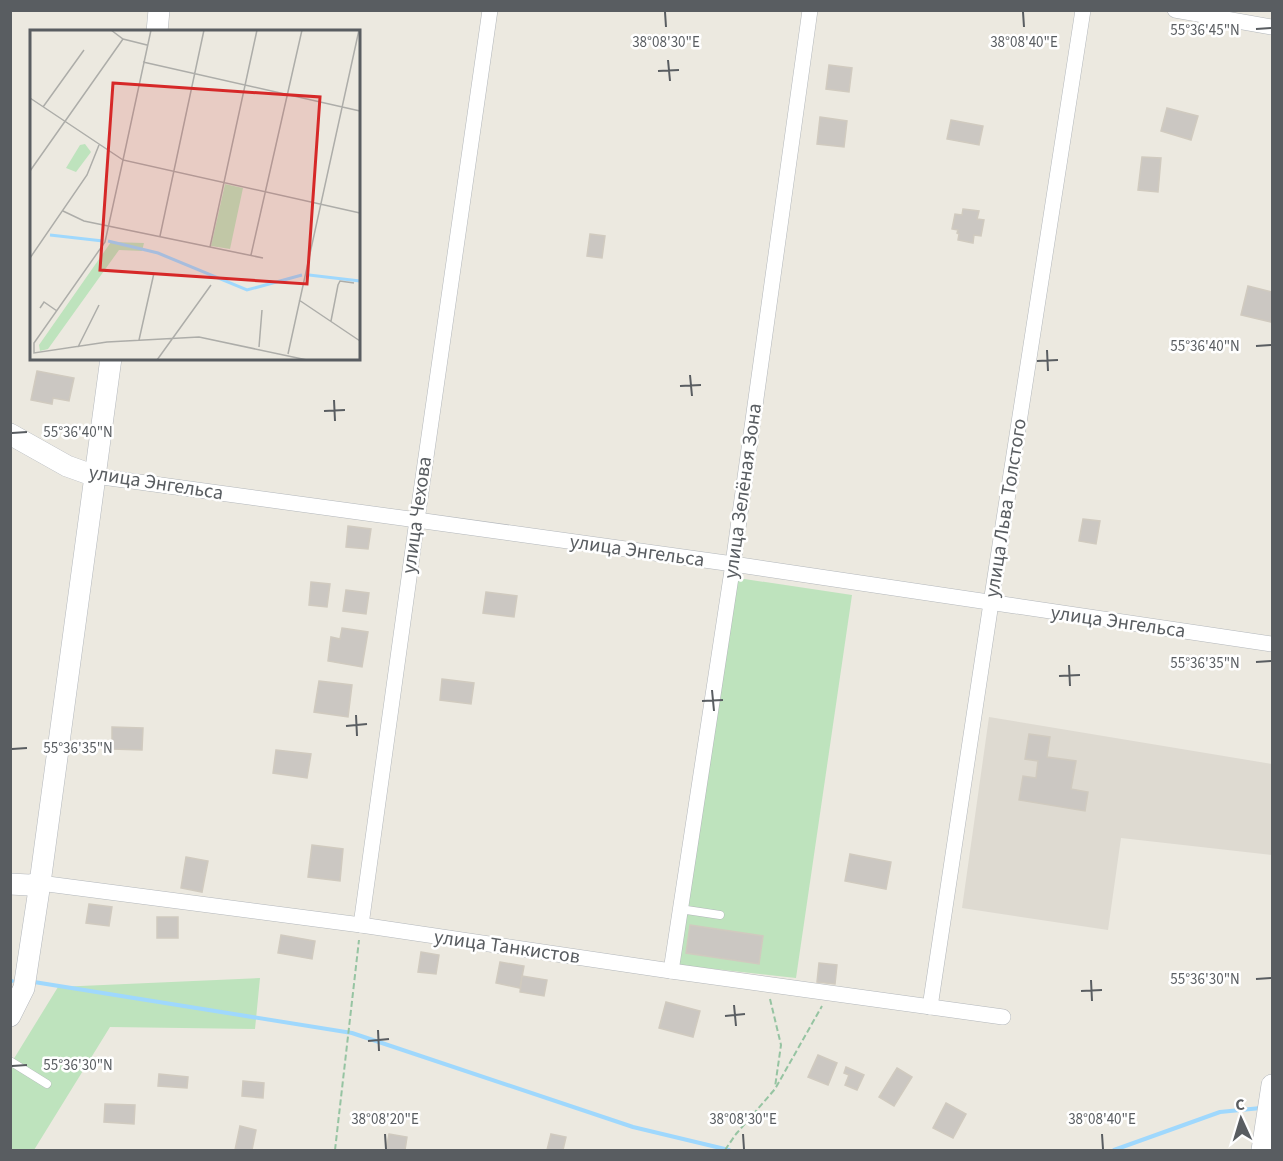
<svg xmlns="http://www.w3.org/2000/svg" width="1283" height="1161" viewBox="0 0 1283 1161" font-family="'Source Sans 3',sans-serif">
<rect width="100%" height="100%" fill="#ece9e0"/>
<path fill="#dedad1" d="M989,717L1272,764V855L1121,838L1108,930L962,908Z"/>
<g fill="#bee3bd">
<path d="M738,578L852,595L796,978L679,965Z"/>
<path d="M260,978L255,1029L110,1027L34,1150H11L10,1065L58,987Z"/>
</g>
<g fill="none" stroke-linecap="round" stroke-linejoin="round">
<g stroke="#9fd8fd" stroke-width="4">
<path d="M10,981H12"/>
<path d="M34,982L352,1033L633,1127L729,1150"/>
<path d="M1114,1150L1220,1112L1261,1108"/>
</g>
</g>
<g fill="#cbc7c2" stroke="#d0cabf" stroke-width="1.5">
<path d="M829,65L852,68L849,92L826,89Z"/>
<path d="M1167,108L1198,116L1191,140L1161,131Z"/>
<path d="M820,117L847,121L844,147L817,144Z"/>
<path d="M951,120L983,126L979,145L947,139Z"/>
<path d="M1142,157L1161,158L1158,192L1138,190Z"/>
<path d="M963,209L979,211L977,219L984,220L981,236L974,235L973,243L958,240L959,234L957,233L958,230L952,229L955,214L962,215Z"/>
<path d="M590,234L605,236L602,258L587,256Z"/>
<path d="M1248,286L1272,292V314L1271,322L1241,315Z"/>
<path d="M37,371L74,378L69,401L53,398L52,404L31,400Z"/>
<path d="M1083,519L1100,521L1096,544L1079,541Z"/>
<path d="M348,526L371,529L368,549L346,547Z"/>
<path d="M311,582L330,584L327,607L309,605Z"/>
<path d="M346,590L369,593L366,614L343,611Z"/>
<path d="M486,592L517,596L514,617L483,613Z"/>
<path d="M342,628L368,632L362,667L328,661L331,637L340,639Z"/>
<path d="M442,679L474,683L471,704L440,700Z"/>
<path d="M319,681L352,685L348,717L314,712Z"/>
<path d="M112,727L143,728L142,750L112,749Z"/>
<path d="M1029,734L1050,737L1047,757L1076,761L1071,789L1088,792L1085,811L1019,800L1023,776L1036,778L1038,761L1025,759Z"/>
<path d="M276,750L311,754L307,778L273,773Z"/>
<path d="M312,845L343,849L340,881L308,877Z"/>
<path d="M850,854L891,862L886,889L845,881Z"/>
<path d="M186,857L208,861L202,892L181,888Z"/>
<path d="M89,904L112,907L109,926L86,923Z"/>
<rect x="157" y="917" width="21" height="21"/>
<path d="M690,925L763,936L759,964L686,953Z"/>
<path d="M281,935L315,941L312,959L278,953Z"/>
<path d="M421,952L439,955L436,974L418,972Z"/>
<path d="M500,962L524,966L520,988L496,983Z"/>
<path d="M819,963L837,965L835,984L817,982Z"/>
<path d="M522,976L547,980L544,996L520,992Z"/>
<path d="M666,1002L700,1011L693,1037L659,1028Z"/>
<path d="M818,1055L837,1063L828,1085L808,1077Z"/>
<path d="M846,1067L864,1075L857,1090L845,1085L849,1075L844,1073Z"/>
<path d="M897,1068L912,1077L894,1106L879,1097Z"/>
<path d="M159,1074L188,1077L187,1088L158,1086Z"/>
<path d="M243,1081L264,1083L263,1098L242,1096Z"/>
<path d="M946,1103L966,1114L953,1138L933,1128Z"/>
<path d="M105,1104L135,1105L134,1124L104,1122Z"/>
<path d="M240,1126L256,1130L252,1150H235Z"/>
<path d="M389,1134L407,1137L405,1150H386Z"/>
<path d="M551,1134L566,1137L563,1150H547Z"/>
</g>
<g fill="none" stroke-linecap="round" stroke-linejoin="round">
<defs>
<g id="lane">
<path d="M680,909L720,915"/>
<path d="M10,1061L47,1084"/>
</g>
<g id="street">
<path d="M1175,10L1272,27"/>
<path d="M95,476L417,520L733,564L1272,644"/>
<path d="M40,883L361,925L671,971L1003,1017"/>
<path d="M361,925L417,520L490,10"/>
<path d="M671,971L733,564L810,10"/>
<path d="M930,1007L991,603L1083,10"/>
</g>
<g id="secondary">
<path d="M157,32L159,10"/>
<path d="M10,434L67,466L95,476"/>
<path d="M10,884L29,885L40,883"/>
<path d="M10,1016L24,988L40,883L111,358"/>
<path d="M1262,1150L1272,1085"/>
</g>
</defs>
<use href="#lane" stroke="#b3b7bb" stroke-width="9"/>
<use href="#street" stroke="#b3b7bb" stroke-width="16"/>
<use href="#secondary" stroke="#b4b8bd" stroke-width="22"/>
<g stroke="#96c4a2" stroke-width="2" stroke-dasharray="6 3" stroke-linecap="butt">
<path d="M770,999L781,1045L775,1087"/>
<path d="M335,1150L359,940"/>
<path d="M725,1150L736,1134L775,1089L822,1006"/>
</g>
<use href="#lane" stroke="#fff" stroke-width="8"/>
<use href="#street" stroke="#fff" stroke-width="15"/>
<use href="#secondary" stroke="#fff" stroke-width="21"/>
</g>
<path fill="none" stroke="#595d61" stroke-width="2" d="M665,12L666,27M1023,12L1024,27M1256,29L1271,28M668,60L670,81M658,71L679,70M1256,346L1271,345M1047,350L1048,371M1037,361L1058,360M690,375L692,396M680,386L701,385M334,400L335,421M324,411L345,410M12,433L27,432M1256,662L1271,661M1069,665L1070,686M1059,676L1080,675M712,690L714,711M702,701L723,700M356,715L357,736M346,726L367,724M12,749L27,748M1256,979L1271,978M1091,980L1092,1001M1081,991L1102,990M734,1005L736,1026M725,1016L745,1014M378,1030L379,1051M368,1041L389,1039M12,1066L27,1065M385,1134L386,1149M743,1134L744,1149M1102,1134L1103,1149"/>
<g text-anchor="middle" dominant-baseline="central" stroke-width="5" stroke-linejoin="round" paint-order="stroke">
<g font-size="20" fill="#595d61" stroke="#fff">
<text transform="translate(156 483) rotate(9)">улица Энгельса</text>
<text transform="translate(743 491) rotate(-82)">улица Зелёная Зона</text>
<text transform="translate(1006 508) rotate(-81)">улица Льва Толстого</text>
<text transform="translate(417 515) rotate(-82)">улица Чехова</text>
<text transform="translate(637 551) rotate(8)">улица Энгельса</text>
<text transform="translate(1118 622) rotate(8)">улица Энгельса</text>
<text transform="translate(507 947) rotate(8)">улица Танкистов</text>
</g>
</g>
<g transform="translate(30 30)">
<rect width="330" height="330" fill="#ece9e0"/>
<path d="M55,114L61,122L46,142L36,138L50,115ZM195,154L213,158L200,219L181,216ZM81,212L114,213L112,221L89,220L18,319L10,321L9,315Z" fill="#bee3bd"/>
<path fill="none" stroke="#9fd8fd" stroke-width="3" d="M20,205L73,211M78,211L128,223L217,260L272,245M279,245L330,251"/>
<path fill="none" stroke="#adada9" stroke-width="1.5" d="M81,0L93,9L117,15M121,0L93,130L330,183M113,32L330,81M0,68L93,130L75,212L4,313V323L77,312L169,307L277,330M13,77L54,20M0,141L93,9M33,181L54,191L233,228M130,206L174,0M180,217L227,0M221,225L272,0M0,228L57,145L69,115M269,270L330,311M10,278L14,272L27,281M301,291L308,255L310,251L324,253M109,310L124,243M48,317L69,275M229,317L232,280M258,324L329,0M127,330L181,255"/>
<path fill="#d62828" fill-opacity="0.15" stroke="#d62828" stroke-width="3" d="M83,53L290,67L277,254L70,240Z"/>
<rect width="330" height="330" fill="none" stroke="#595d61" stroke-width="3"/>
</g>
<g font-size="15" text-anchor="middle" fill="#595d61" stroke="#fff" stroke-width="5" stroke-linejoin="round" paint-order="stroke">
<text x="1205" y="35">55°36'45"N</text>
<text x="666" y="47">38°08'30"E</text>
<text x="1024" y="47">38°08'40"E</text>
<text x="1205" y="351">55°36'40"N</text>
<text x="78" y="437">55°36'40"N</text>
<text x="1205" y="668">55°36'35"N</text>
<text x="78" y="753">55°36'35"N</text>
<text x="1205" y="984">55°36'30"N</text>
<text x="78" y="1070">55°36'30"N</text>
<text x="385" y="1124">38°08'20"E</text>
<text x="743" y="1124">38°08'30"E</text>
<text x="1102" y="1124">38°08'40"E</text>
</g>
<rect width="1283" height="1161" fill="none" stroke="#595d61" stroke-width="24"/>
<g transform="translate(1241 1119) rotate(356)" stroke="#ffffff" stroke-width="4.5" paint-order="stroke">
<path d="M0-4.5L10 22L0 15L-10 22Z" fill="#595d61"/>
<text y="-9" font-size="16" font-weight="bold" text-anchor="middle" fill="#595d61">С</text>
</g>
</svg>
